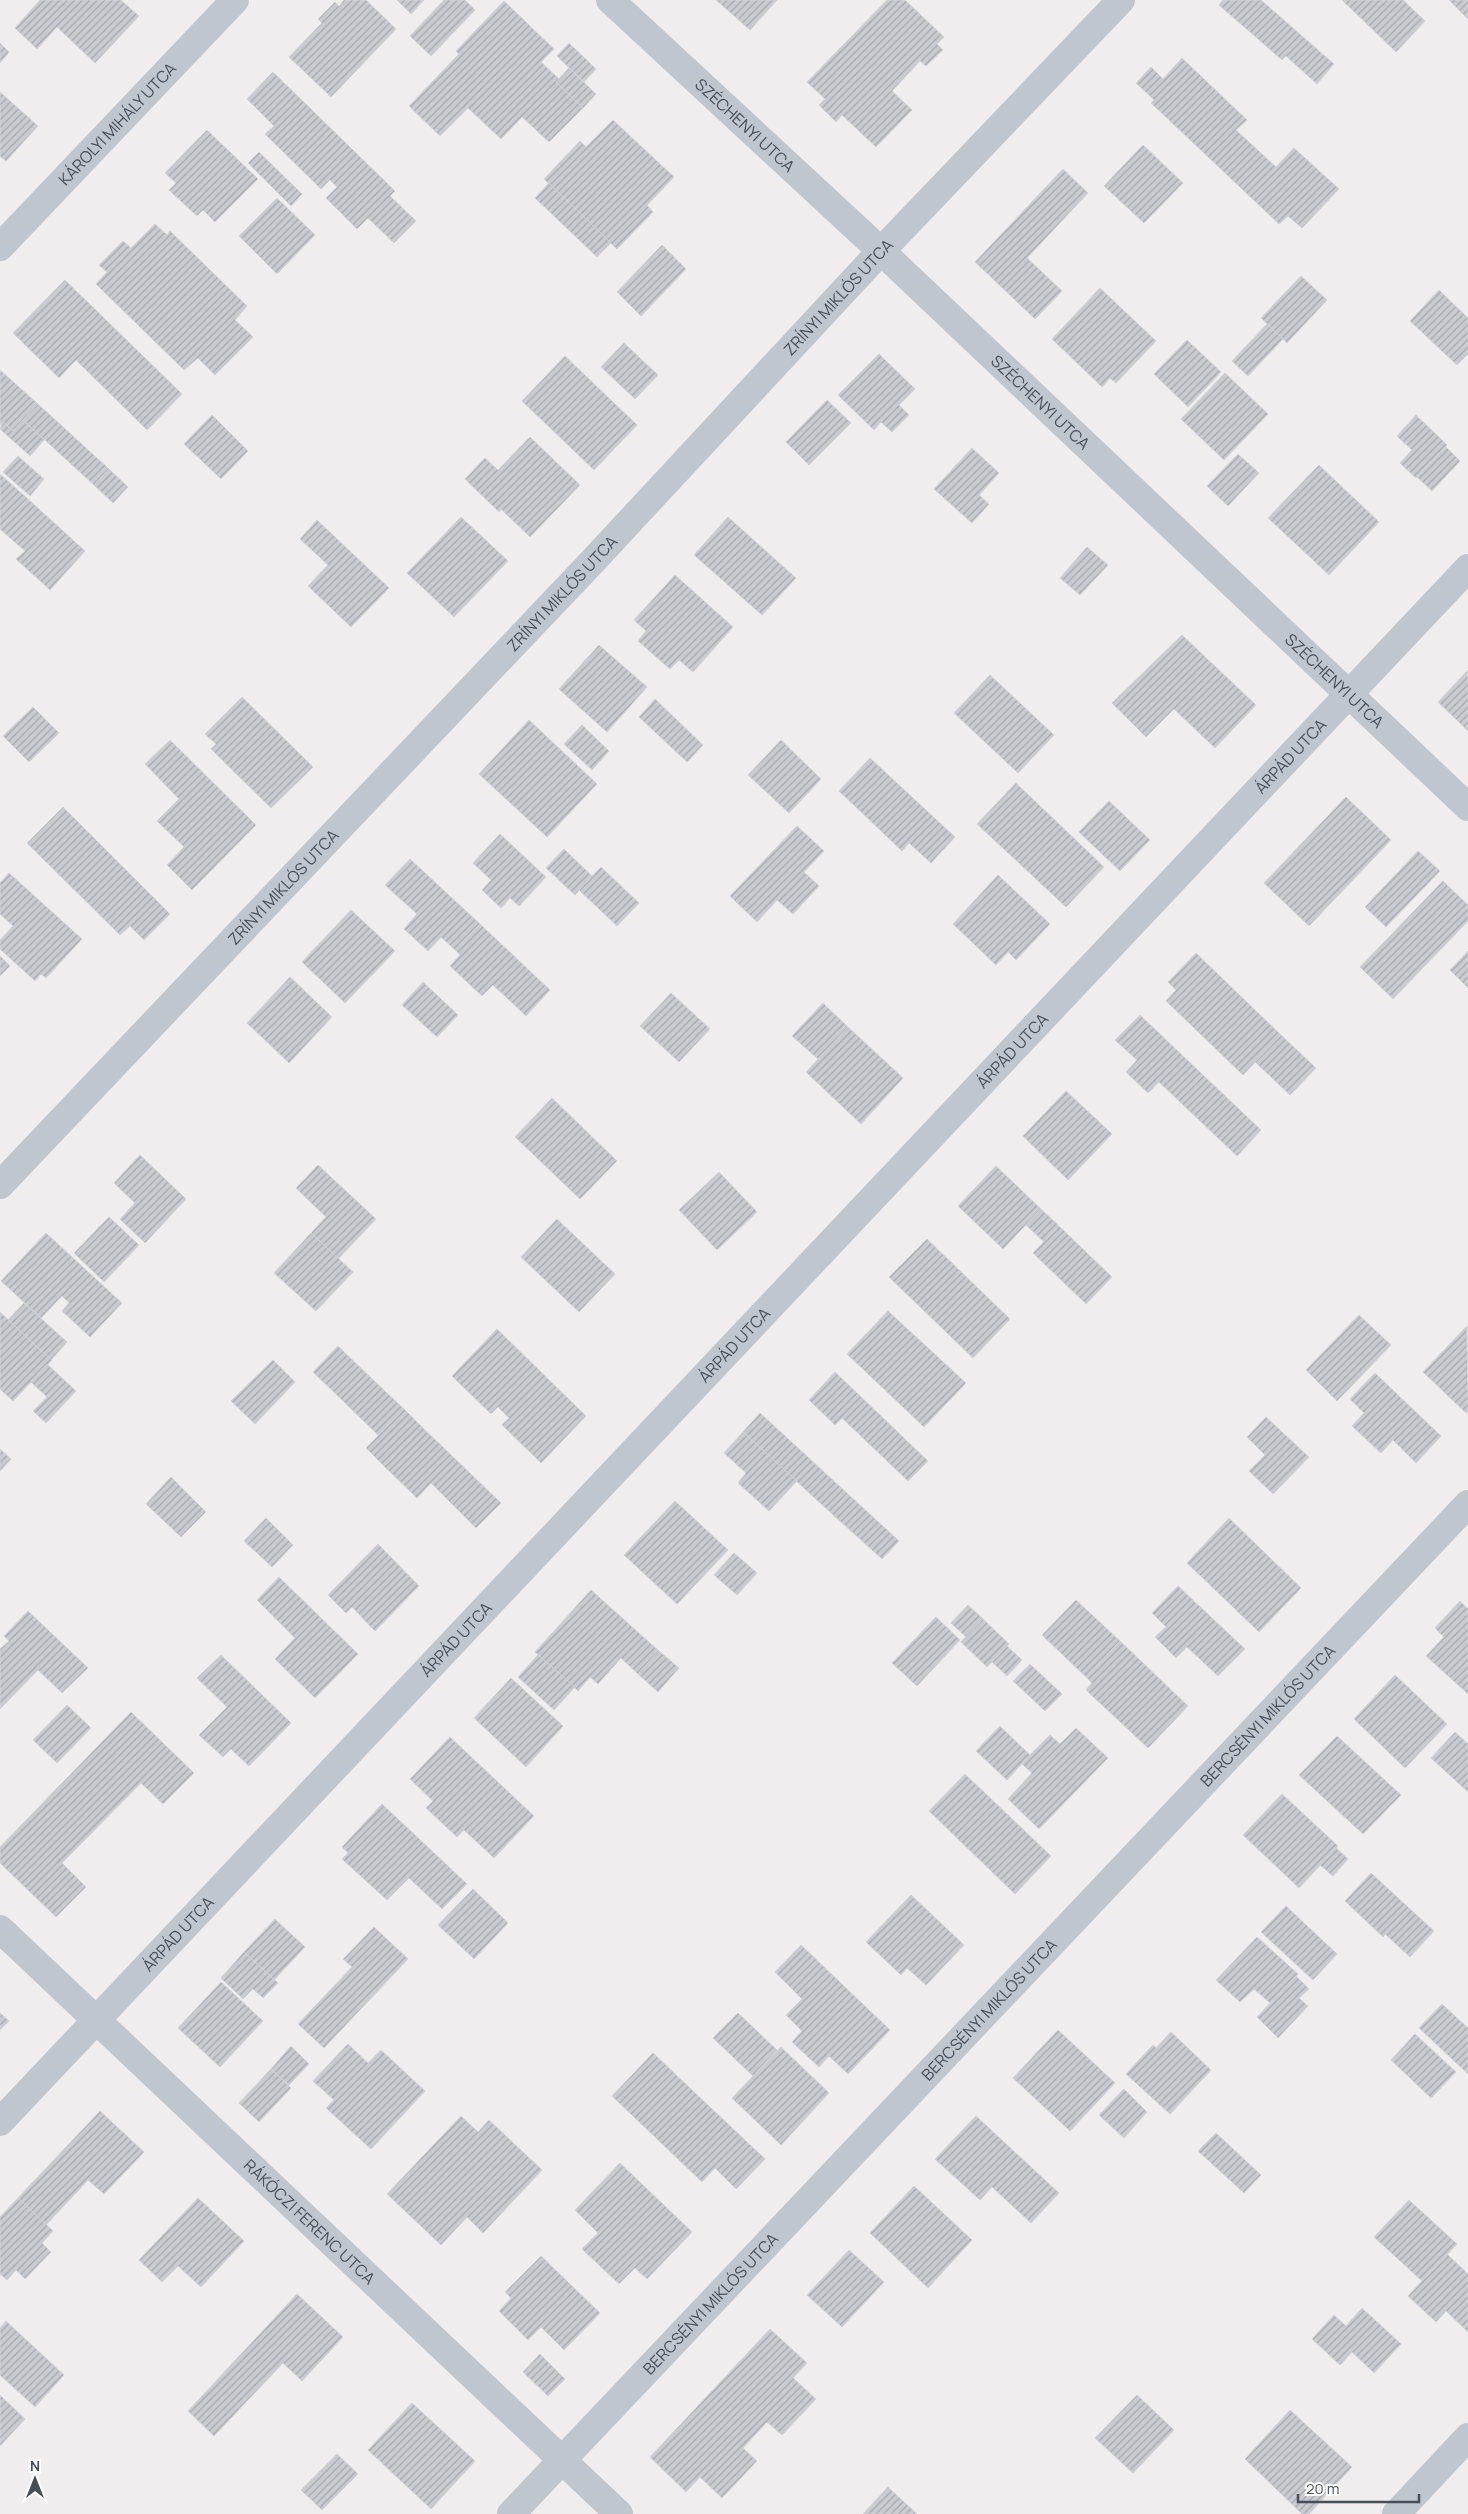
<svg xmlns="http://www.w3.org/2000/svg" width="1468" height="2514" viewBox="0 0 1468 2514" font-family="Manrope,sans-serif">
<defs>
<pattern id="building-hatch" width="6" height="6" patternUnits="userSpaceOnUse" patternTransform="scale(1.25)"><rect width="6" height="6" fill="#cacbd1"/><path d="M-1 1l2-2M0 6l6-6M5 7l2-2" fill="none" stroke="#a6a7ac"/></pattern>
</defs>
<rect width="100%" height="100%" fill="#efeded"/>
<g fill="url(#building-hatch)" stroke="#d1d2d8">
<path d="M40,0H121L139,16L95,63L57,27L37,49L15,28Z"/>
<path d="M344,0H366L396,29L331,97L289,57L322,23L318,19L335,2L339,6Z"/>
<path d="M397,0H424L411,14Z"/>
<path d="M444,0H465L475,10L431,56L410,36Z"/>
<path d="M716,0H777L750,30Z"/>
<path d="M887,0H905L944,37L937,44L943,50L926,66L920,61L892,91L912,110L876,147L842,115L836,122L819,105L825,99L807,82Z"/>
<path d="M1223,0H1261L1334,64L1317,84L1286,56L1282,60L1219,5Z"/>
<path d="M1342,0H1403L1425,21L1396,52Z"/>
<path d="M1449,0H1468V19Z"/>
<path d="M504,1L554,49L541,62L559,79L556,82L583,108L549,142L522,117L501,139L468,108L440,136L409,106L459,54L456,51Z"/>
<path d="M0,43L9,52L0,63Z"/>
<path d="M569,43L596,69L584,82L557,56Z"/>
<path d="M1182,58L1247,120L1236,130L1276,167L1294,148L1339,189L1302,228L1288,216L1279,224L1151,103L1154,100L1136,83L1151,67L1163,79Z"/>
<path d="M569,68L596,94L583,108L556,82Z"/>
<path d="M273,72L395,191L390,196L416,221L394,243L368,218L357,229L326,198L337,187L330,180L321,189L265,134L274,126L247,99Z"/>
<path d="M0,92L38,126L6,161L0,156Z"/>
<path d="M613,120L674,177L647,205L653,212L617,249L544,179L580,141L586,147Z"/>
<path d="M207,130L258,179L215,222L203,210L197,216L169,190L176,183L165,173Z"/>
<path d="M1143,145L1183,183L1144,223L1104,186Z"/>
<path d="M259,152L302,194L291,206L248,163Z"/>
<path d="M1063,169L1088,193L1027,258L1062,291L1035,319L975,262Z"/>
<path d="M549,183L611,243L597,257L535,198Z"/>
<path d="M277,198L315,235L277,274L239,236Z"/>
<path d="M155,224L167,235L170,231L247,306L235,320L253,337L215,375L198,358L184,370L96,284L107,272L99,265L123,241L131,248Z"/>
<path d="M662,245L686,269L641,316L617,292Z"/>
<path d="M1301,276L1327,300L1287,343L1261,318Z"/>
<path d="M65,280L182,394L147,430L76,360L59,378L13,333Z"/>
<path d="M1100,288L1156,341L1116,383L1110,378L1102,387L1052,339Z"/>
<path d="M1439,290L1468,318V354L1457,365L1410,321Z"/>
<path d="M1267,324L1283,339L1248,376L1232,361Z"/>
<path d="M1187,340L1221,372L1188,407L1154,374Z"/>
<path d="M624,343L658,375L635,399L601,367Z"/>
<path d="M879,354L915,389L899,405L909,415L892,432L881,422L874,430L838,395Z"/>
<path d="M565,356L637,425L594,470L522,401Z"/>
<path d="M0,370L38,404L13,431L3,422L0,425Z"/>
<path d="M1225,373L1268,414L1224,460L1181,419Z"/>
<path d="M827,400L851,423L809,465L786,442Z"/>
<path d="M38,404L109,469L94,485L23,420Z"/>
<path d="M212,415L248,451L221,479L184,444Z"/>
<path d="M1416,415L1447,445L1416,478L1400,463L1412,450L1397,436Z"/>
<path d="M23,420L44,440L30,456L0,429L3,422L13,431Z"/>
<path d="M530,437L580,485L530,537L501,509L499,512L465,479L485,458L498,470Z"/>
<path d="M1446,447L1460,461L1432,491L1417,477Z"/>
<path d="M972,448L999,473L979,495L989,504L972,523L934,489Z"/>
<path d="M1238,454L1259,473L1228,506L1207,486Z"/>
<path d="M18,456L44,479L30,496L3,472Z"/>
<path d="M1319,465L1379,522L1329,575L1268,518Z"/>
<path d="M109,469L128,487L113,503L94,485Z"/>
<path d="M0,474L28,499L0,529Z"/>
<path d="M28,499L85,551L50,590L16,559L25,551L0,529Z"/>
<path d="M461,517L508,561L454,617L407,573Z"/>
<path d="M728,517L796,578L762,615L694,555Z"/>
<path d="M317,520L389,588L351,627L308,586L328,565L300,539Z"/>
<path d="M1087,547L1108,565L1080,595L1060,578Z"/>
<path d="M675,575L733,627L693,672L679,660L670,669L638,641L646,631L634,620Z"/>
<path d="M1182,635L1256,705L1215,748L1174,709L1146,737L1112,703Z"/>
<path d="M599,645L647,687L607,732L559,689Z"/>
<path d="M1468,670V731L1438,702Z"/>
<path d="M990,675L1054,735L1018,773L954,713Z"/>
<path d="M242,697L313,767L271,808L211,749L216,744L205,734Z"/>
<path d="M655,699L703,745L687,762L639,717Z"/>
<path d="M33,707L59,733L29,762L3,736Z"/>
<path d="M529,720L597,784L547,837L479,774Z"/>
<path d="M582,725L609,751L592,770L564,744Z"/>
<path d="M170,740L256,825L192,890L167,865L184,847L157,821L179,799L145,764Z"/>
<path d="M781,740L821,779L789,813L748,775Z"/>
<path d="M870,758L955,837L931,863L909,843L902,851L839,791Z"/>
<path d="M1016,783L1104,867L1066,907L977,824Z"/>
<path d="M1346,797L1391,840L1309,926L1264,883Z"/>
<path d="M1109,801L1150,840L1120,871L1079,832Z"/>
<path d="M63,807L170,914L144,940L130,926L120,935L27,843Z"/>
<path d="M797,826L824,851L804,872L819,886L793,914L777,900L757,922L730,896Z"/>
<path d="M500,834L546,877L519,906L510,898L501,908L482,890L491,880L473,863Z"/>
<path d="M564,849L592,876L575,895L546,868Z"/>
<path d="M1418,851L1440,871L1386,927L1365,907Z"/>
<path d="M410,859L480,924L455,950L441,937L428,951L404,929L417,914L385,885Z"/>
<path d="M601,867L639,903L617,926L579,890Z"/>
<path d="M9,873L82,939L46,978L41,974L35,981L0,949V940L13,926L0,914V883Z"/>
<path d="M998,875L1050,924L1016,960L1008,952L996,965L953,924Z"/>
<path d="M1443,881L1468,905V921L1393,999L1360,967Z"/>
<path d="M351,910L395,951L345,1003L302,962Z"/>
<path d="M480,924L550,990L526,1016L493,985L482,996L450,966L460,955L455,950Z"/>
<path d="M1468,951V988L1450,970Z"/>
<path d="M1196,953L1281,1035L1243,1075L1166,1001L1176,990L1168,982Z"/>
<path d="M0,956L10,966L0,976Z"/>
<path d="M290,977L332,1017L289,1063L247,1023Z"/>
<path d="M423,982L458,1015L437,1037L402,1005Z"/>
<path d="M671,993L710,1029L679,1062L640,1026Z"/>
<path d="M823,1003L848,1027L818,1059L792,1036Z"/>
<path d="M1140,1015L1203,1075L1178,1100L1159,1082L1148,1093L1126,1072L1137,1060L1115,1040Z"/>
<path d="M848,1027L903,1078L861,1124L806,1072Z"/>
<path d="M1281,1035L1316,1068L1290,1095L1255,1062Z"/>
<path d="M1203,1075L1261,1130L1237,1156L1178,1100Z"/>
<path d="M1066,1091L1112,1134L1068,1180L1023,1136Z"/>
<path d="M552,1098L617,1161L580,1199L515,1137Z"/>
<path d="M140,1155L186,1199L145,1243L120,1219L135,1203L114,1183Z"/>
<path d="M318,1165L376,1219L338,1259L311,1233L326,1217L296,1188Z"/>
<path d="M996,1166L1041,1209L1003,1249L958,1206Z"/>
<path d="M719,1172L757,1212L717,1250L679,1210Z"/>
<path d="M1041,1209L1059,1226L1044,1242L1026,1225Z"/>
<path d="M109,1217L139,1245L104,1282L74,1253Z"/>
<path d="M557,1219L615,1274L579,1312L521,1257Z"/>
<path d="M1059,1226L1112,1277L1086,1304L1033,1253Z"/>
<path d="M46,1233L122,1303L90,1337L62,1311L69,1303L62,1296L41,1318L1,1281Z"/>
<path d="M311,1233L353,1272L316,1311L274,1273Z"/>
<path d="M927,1239L1010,1319L973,1358L889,1277Z"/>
<path d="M24,1303L67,1342L51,1360L8,1320Z"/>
<path d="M888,1311L966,1383L924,1427L847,1354Z"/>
<path d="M0,1312L36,1346L0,1385Z"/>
<path d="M1359,1315L1391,1345L1337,1401L1306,1370Z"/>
<path d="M1467,1326L1468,1410L1466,1413L1423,1372Z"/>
<path d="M497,1329L586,1416L541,1463L502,1425L509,1418L498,1407L491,1414L452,1376Z"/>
<path d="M36,1346L52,1360L13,1401L0,1389V1385Z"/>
<path d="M338,1346L368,1375L343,1401L313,1372Z"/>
<path d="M273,1360L295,1382L255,1424L231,1401Z"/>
<path d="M47,1364L76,1391L46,1423L33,1411L47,1397L31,1382Z"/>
<path d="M835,1372L928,1461L908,1481L842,1418L835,1425L809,1400Z"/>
<path d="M1375,1373L1441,1436L1416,1463L1393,1440L1381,1453L1352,1426L1364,1413L1350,1399Z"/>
<path d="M368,1375L404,1409L379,1436L343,1401Z"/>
<path d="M404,1409L422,1427L384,1466L366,1448Z"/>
<path d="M760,1413L848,1494L831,1513L743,1432Z"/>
<path d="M1266,1417L1309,1457L1273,1494L1249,1471L1265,1455L1247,1437Z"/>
<path d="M422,1427L501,1503L476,1528L431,1483L417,1498L384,1466Z"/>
<path d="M743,1432L797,1481L769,1511L738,1483L746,1473L724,1453Z"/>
<path d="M0,1449L11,1459L0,1471Z"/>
<path d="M171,1477L206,1512L181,1537L146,1504Z"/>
<path d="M848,1494L899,1541L882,1559L831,1513Z"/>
<path d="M675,1501L728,1550L677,1604L624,1555Z"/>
<path d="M266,1518L293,1545L272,1567L244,1541Z"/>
<path d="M1229,1518L1301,1588L1259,1632L1187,1563Z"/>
<path d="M378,1544L419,1586L375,1631L352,1607L346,1613L328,1595Z"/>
<path d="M734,1553L757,1573L737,1595L714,1575Z"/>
<path d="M279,1577L358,1654L315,1698L275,1659L295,1638L257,1600Z"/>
<path d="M1178,1586L1245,1649L1218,1676L1187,1647L1176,1658L1155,1637L1166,1627L1152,1613Z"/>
<path d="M591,1590L659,1651L638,1674L621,1658L598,1684L590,1677L578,1691L535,1652Z"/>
<path d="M1076,1600L1120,1641L1086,1677L1042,1635Z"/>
<path d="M1460,1601L1468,1609V1694L1426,1656L1444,1637L1435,1628Z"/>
<path d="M968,1605L983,1619L966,1637L951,1623Z"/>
<path d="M28,1611L88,1668L62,1693L38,1670L0,1709V1649L9,1641L4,1636Z"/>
<path d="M936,1617L960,1640L917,1686L892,1663Z"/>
<path d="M983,1619L1009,1644L987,1667L961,1642Z"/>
<path d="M1120,1641L1188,1706L1148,1748L1086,1690L1092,1683L1086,1677Z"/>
<path d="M1007,1646L1022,1660L1007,1676L992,1662Z"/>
<path d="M659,1651L679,1668L658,1692L638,1674Z"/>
<path d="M221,1655L291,1723L249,1766L231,1749L223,1757L199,1735L227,1707L197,1678Z"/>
<path d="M538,1655L575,1687L554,1710L518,1677Z"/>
<path d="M1030,1664L1062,1694L1045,1711L1013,1681Z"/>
<path d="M1395,1675L1447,1724L1405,1768L1354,1719Z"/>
<path d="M511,1678L563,1726L526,1767L474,1718Z"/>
<path d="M67,1705L91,1728L57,1763L33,1740Z"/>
<path d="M131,1712L194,1773L163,1804L141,1783L62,1863L86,1887L56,1917L0,1863V1847Z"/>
<path d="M1000,1726L1030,1755L1007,1780L976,1751Z"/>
<path d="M1076,1728L1108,1758L1039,1829L1008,1799L1032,1773L1022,1764L1030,1755L1050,1735L1060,1744Z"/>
<path d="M1455,1732L1468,1744V1792L1431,1758Z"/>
<path d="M1337,1736L1401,1795L1363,1834L1299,1775Z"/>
<path d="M450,1737L534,1816L494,1858L464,1830L457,1837L426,1808L433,1801L410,1779Z"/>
<path d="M965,1774L1051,1856L1015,1894L929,1811Z"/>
<path d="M1282,1794L1338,1846L1299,1888L1243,1835Z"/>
<path d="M382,1804L467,1884L442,1909L409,1878L387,1900L342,1859L348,1853L342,1847Z"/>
<path d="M1336,1848L1348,1859L1333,1876L1320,1865Z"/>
<path d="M1371,1873L1409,1908L1383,1937L1345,1901Z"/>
<path d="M473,1889L508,1923L474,1959L438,1925Z"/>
<path d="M911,1895L964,1945L926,1985L907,1968L901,1975L866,1942Z"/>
<path d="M1286,1906L1337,1954L1313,1980L1261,1932Z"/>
<path d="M1409,1908L1434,1931L1410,1957L1385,1934Z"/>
<path d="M275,1919L305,1947L274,1980L244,1952Z"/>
<path d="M374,1927L408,1959L324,2048L298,2024L352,1967L343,1959Z"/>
<path d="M1257,1937L1298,1974L1270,2003L1254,1989L1240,2002L1216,1980Z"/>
<path d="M801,1945L890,2030L848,2074L829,2056L819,2067L792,2042L802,2031L786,2015L802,1999L775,1972Z"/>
<path d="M244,1952L278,1983L263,1998L253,1989L243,1999L221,1978Z"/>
<path d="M1296,1976L1309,1989L1299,1998L1308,2006L1278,2038L1257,2017Z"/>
<path d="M221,1982L263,2021L220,2067L178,2028Z"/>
<path d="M1442,2004L1468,2028V2074L1419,2028Z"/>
<path d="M0,2013L9,2021L0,2030Z"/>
<path d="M738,2013L777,2050L753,2076L713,2038Z"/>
<path d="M1058,2030L1115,2083L1070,2131L1013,2078Z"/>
<path d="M1171,2032L1211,2070L1170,2114L1126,2074L1153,2045L1156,2048Z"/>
<path d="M1415,2034L1456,2072L1431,2098L1391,2060Z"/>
<path d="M348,2044L368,2063L381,2050L425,2091L371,2149L326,2108L334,2100L313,2081Z"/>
<path d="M291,2046L309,2064L289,2085L271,2069Z"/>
<path d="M781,2047L829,2093L781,2145L732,2098Z"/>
<path d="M653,2053L765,2159L736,2189L715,2168L702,2182L612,2096Z"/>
<path d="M271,2069L291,2088L259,2122L239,2103Z"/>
<path d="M1124,2089L1147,2112L1124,2138L1099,2115Z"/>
<path d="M100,2111L144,2152L104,2194L88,2180L46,2225L18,2198Z"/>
<path d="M461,2116L478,2132L489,2120L542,2170L483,2233L467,2217L441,2245L387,2194Z"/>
<path d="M976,2116L1059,2193L1031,2223L992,2187L980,2200L935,2159Z"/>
<path d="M1216,2133L1261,2175L1244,2193L1198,2151Z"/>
<path d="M620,2163L692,2232L647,2279L635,2268L619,2284L582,2249L598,2233L575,2210Z"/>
<path d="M914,2186L972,2240L928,2288L870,2233Z"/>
<path d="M18,2198L53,2231L42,2243L51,2252L25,2279L16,2270L7,2280L0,2274V2217Z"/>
<path d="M198,2198L244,2241L201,2287L178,2266L162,2282L139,2260Z"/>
<path d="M1409,2200L1457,2244L1422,2281L1374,2237Z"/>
<path d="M849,2250L884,2282L842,2327L807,2295Z"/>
<path d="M1447,2254L1468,2274V2332L1446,2311L1436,2322L1408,2296Z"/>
<path d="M541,2256L600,2313L564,2350L541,2327L528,2340L499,2311L511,2298L505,2292Z"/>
<path d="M297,2294L343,2337L302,2381L283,2363L214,2436L188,2411Z"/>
<path d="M1362,2308L1401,2344L1374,2373L1352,2352L1340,2365L1312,2339L1334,2315L1346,2326Z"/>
<path d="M6,2321L64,2375L35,2407L0,2375V2328Z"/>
<path d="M770,2329L807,2363L793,2378L816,2399L782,2435L767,2422L743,2448L757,2461L722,2498L700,2477L686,2492L650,2457Z"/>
<path d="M540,2354L565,2379L548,2396L523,2372Z"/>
<path d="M0,2395L25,2419L0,2446Z"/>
<path d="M1137,2395L1174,2430L1133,2473L1095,2438Z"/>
<path d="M412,2403L475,2461L431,2509L368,2450Z"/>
<path d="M1290,2410L1352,2467L1309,2514H1302L1245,2459Z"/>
<path d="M337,2454L358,2474L322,2510L301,2490Z"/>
<path d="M888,2487L917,2514H863Z"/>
</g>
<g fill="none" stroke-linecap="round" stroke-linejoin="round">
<g stroke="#bfc6ce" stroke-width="28">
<path id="s1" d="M610,0L881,251L1468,807"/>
<path id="s2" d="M0,247L235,0"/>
<path id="s3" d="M0,1185L591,563L881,251L1121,0"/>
<path id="s4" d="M0,1929L619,2514"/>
<path id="s5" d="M0,2122L1468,568"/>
<path id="s6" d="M511,2514L1468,1504"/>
<path d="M1396,2514L1468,2437"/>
</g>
</g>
<g text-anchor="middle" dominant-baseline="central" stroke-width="5" stroke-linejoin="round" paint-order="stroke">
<g font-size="16" fill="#474e58" stroke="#fff">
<text stroke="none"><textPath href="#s2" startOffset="170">KÁROLYI MIHÁLY UTCA</textPath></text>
<text stroke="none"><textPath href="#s1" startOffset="184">SZÉCHENYI UTCA</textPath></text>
<text stroke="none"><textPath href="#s3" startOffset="1221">ZRÍNYI MIKLÓS UTCA</textPath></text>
<text stroke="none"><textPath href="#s1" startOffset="589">SZÉCHENYI UTCA</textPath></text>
<text stroke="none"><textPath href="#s3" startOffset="816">ZRÍNYI MIKLÓS UTCA</textPath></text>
<text stroke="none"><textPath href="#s1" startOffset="994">SZÉCHENYI UTCA</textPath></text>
<text stroke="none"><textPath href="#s5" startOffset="1879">ÁRPÁD UTCA</textPath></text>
<text stroke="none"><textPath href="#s3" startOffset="411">ZRÍNYI MIKLÓS UTCA</textPath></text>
<text stroke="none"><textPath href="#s5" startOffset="1474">ÁRPÁD UTCA</textPath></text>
<text stroke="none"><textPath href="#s5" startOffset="1069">ÁRPÁD UTCA</textPath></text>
<text stroke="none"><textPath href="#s5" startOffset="664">ÁRPÁD UTCA</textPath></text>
<text stroke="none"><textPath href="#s6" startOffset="1100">BERCSÉNYI MIKLÓS UTCA</textPath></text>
<text stroke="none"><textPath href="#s5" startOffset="259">ÁRPÁD UTCA</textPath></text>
<text stroke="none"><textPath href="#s6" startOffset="695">BERCSÉNYI MIKLÓS UTCA</textPath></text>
<text stroke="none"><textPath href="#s4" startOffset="426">RÁKÓCZI FERENC UTCA</textPath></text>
<text stroke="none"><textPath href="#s6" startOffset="290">BERCSÉNYI MIKLÓS UTCA</textPath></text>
</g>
</g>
<g transform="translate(35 2479)" stroke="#ffffff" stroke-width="4" paint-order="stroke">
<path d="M0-4L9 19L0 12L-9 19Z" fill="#474e58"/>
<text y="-8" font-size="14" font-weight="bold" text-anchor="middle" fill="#474e58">N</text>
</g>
<path d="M1298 2494v8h121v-8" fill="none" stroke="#474e58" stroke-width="2.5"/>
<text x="1306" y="2494" font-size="15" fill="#474e58" stroke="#ffffff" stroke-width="4" paint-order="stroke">20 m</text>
</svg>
